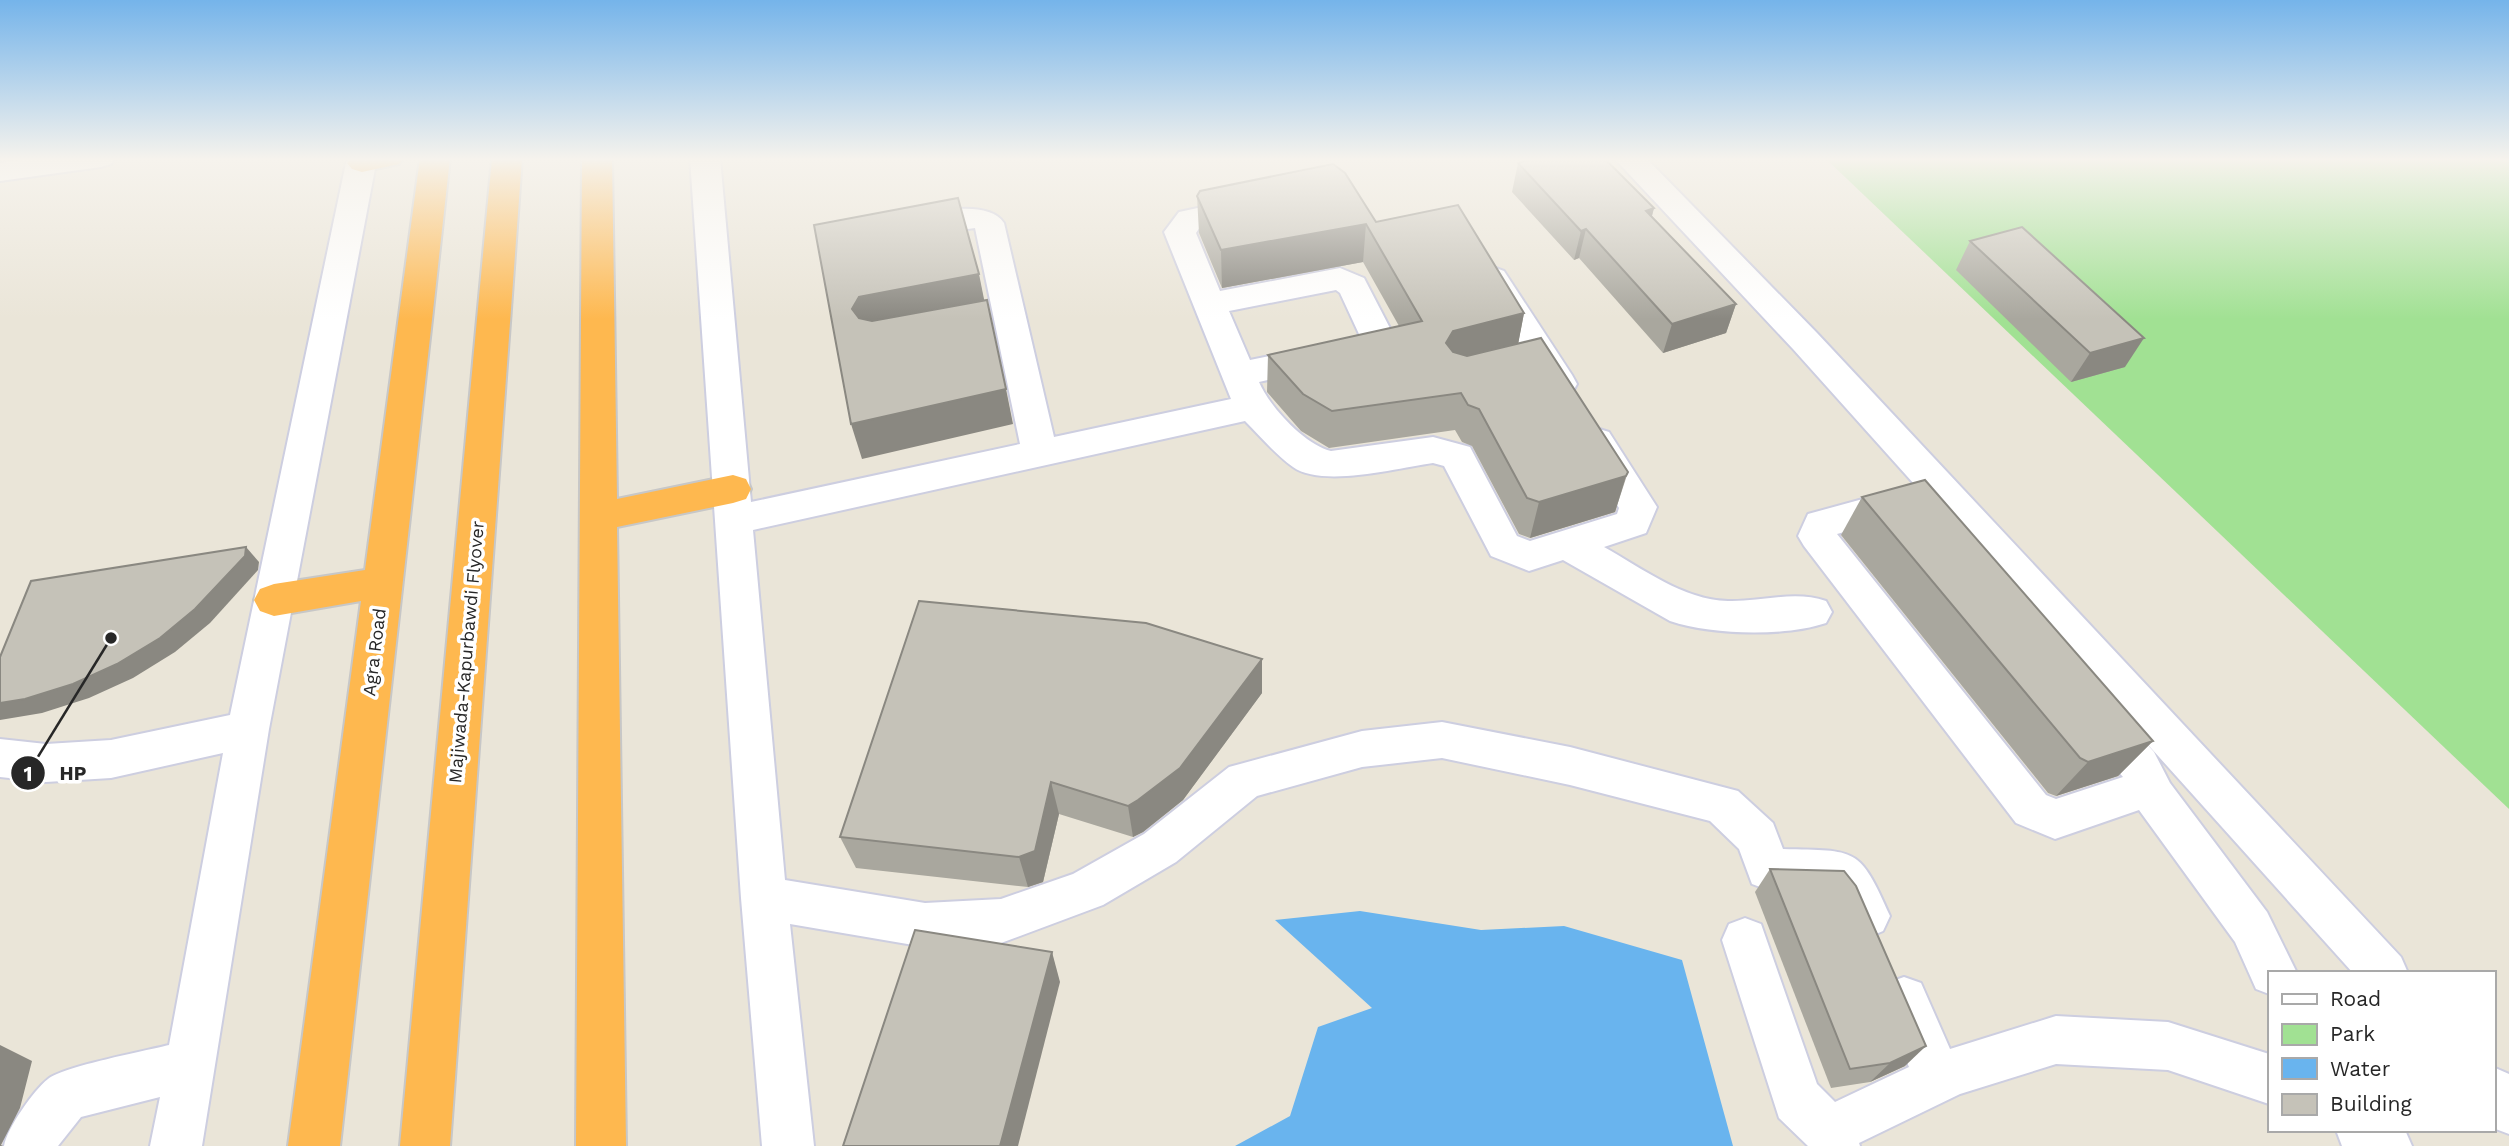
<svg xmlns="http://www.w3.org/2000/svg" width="2509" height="1146" viewBox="0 0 2509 1146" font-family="'Work Sans',sans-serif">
<rect width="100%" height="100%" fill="#eae5d8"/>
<path fill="#a1e193" d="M1825,158H2509V809Z"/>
<path fill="#69b4ee" d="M1360,911L1481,930L1564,926L1682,960L1733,1146H1235L1290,1116L1318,1027L1372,1008L1275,920Z"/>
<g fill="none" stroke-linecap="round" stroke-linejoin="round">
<defs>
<g id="minor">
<path d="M35,158H116L111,164L101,167L0,181V163Z"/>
<path d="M347,158H377L269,729L202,1146H150L160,1097L81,1117L58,1146H4C7,1128 34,1090 48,1079C65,1066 145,1051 169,1045L223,753L111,778L46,782L0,777V739L46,744L111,740L230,715Z"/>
<path d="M690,158H720L751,502L1020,444L975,228L911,237L900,234L896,227L900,220C926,213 987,197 1004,223L1054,437L1231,399L1164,232L1179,212L1249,197L1260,200L1264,207L1260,214L1200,227L1196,233L1220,291L1340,268L1364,278L1393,334L1381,355L1259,382C1269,406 1305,445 1331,451L1433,437L1470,447L1517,536L1530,541L1617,514L1619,508L1578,441L1583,432L1596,428L1609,432L1657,507L1646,533L1604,547C1642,568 1683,600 1728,601C1760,602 1795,590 1826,601L1832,612L1826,623C1784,637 1712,635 1670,621L1563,560L1529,571L1491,556L1444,466L1433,463C1398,468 1322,488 1293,467C1275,454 1260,436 1245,421L753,530L785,880L925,903L1001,899L1073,874L1144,834L1229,767L1362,731L1442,722L1570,747L1738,791L1773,823L1783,849C1857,851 1859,846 1890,916L1883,931L1867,938L1851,931L1840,907L1828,891L1768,890L1752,884L1739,849L1710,821L1570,785L1442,758L1362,767L1257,796L1176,862L1103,905L1001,943L925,947L790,924L814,1146H762L741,898ZM1336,290L1340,293L1359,334L1357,338L1250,360L1229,311Z"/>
<path d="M1614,158H1646L1817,333L2401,957L2408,973H2353L2133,728L2154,752L2170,783L2267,912L2297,973H2269V994L2256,989L2235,942L2139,810L2055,839L2016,823L1804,546L1798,536L1808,514L1903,488L1916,492L1921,502L1916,512L1837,534L2046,795L2056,799L2123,777L2086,734L2080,721L2086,708L2101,703L2115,708L1793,349Z"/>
<path d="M1493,267L1504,271L1572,375L1577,384L1572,393L1560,396L1548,393L1477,278L1482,271Z"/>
<path d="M1745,918L1761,924L1817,1084L1835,1102L1909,1067L1880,1000L1887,983L1904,977L1921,983L1950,1049L2056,1016L2168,1022L2269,1054V1104L2168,1070L2056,1064L1960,1094L1859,1143L1860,1146H1808L1779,1118L1722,940L1729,924Z"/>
<path d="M2493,1067L2509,1074V1134L2493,1128Z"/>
<path d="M2336,1130H2405L2412,1146H2342Z"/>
</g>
<g id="highway">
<path d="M351,158H404L399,164L362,172L352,169L347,163Z"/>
<path d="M420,158H450L340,1146H288L361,601L274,616L260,611L254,600L260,589L274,584L365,570Z"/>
<path d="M492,158H522L450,1146H400Z"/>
<path d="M582,158H612L617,499L733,475L746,479L751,489L746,499L733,503L617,527L626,1146H576Z"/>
</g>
</defs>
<use href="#minor" stroke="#cdcee0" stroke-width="4"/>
<use href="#highway" stroke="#c7c7c7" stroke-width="4"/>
<use href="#minor" fill="#fff" fill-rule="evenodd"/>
<use href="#highway" fill="#feb84f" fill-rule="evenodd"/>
</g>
<g fill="#a9a79e">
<path d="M1518,163L1654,208L1652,216L1736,304L1726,333L1663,353L1579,258L1574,260L1512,192Z"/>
<path d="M1197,196L1376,222L1524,313L1518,344L1628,472L1615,512L1530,538L1519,534L1472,446L1462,442L1455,430L1329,448L1301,431L1267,392L1268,355L1399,326L1363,262L1222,288L1199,233Z"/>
<path d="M1970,241L2125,367L2071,382L1956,270Z"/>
<path d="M1862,497L2153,741L2118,776L2056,796L2048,793L1841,535Z"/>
<path d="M1262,659V693L1183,800L1143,832L1133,837L1059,814L1043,882L1028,887L856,868L840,837Z"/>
<path d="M1770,869L1905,1066L1870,1082L1831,1088L1755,892Z"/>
</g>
<g fill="#8a8881">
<path d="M0,158H15L0,160Z"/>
<path d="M1654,208L1646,237V211Z"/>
<path d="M1366,224L1363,262L1222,288L1221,250Z"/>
<path d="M1586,229L1579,258L1574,260L1581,231Z"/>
<path d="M979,274L986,309L869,332L852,309L859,297Z"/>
<path d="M1736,304L1726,333L1663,353L1672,324Z"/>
<path d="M1524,313L1517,350L1447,368L1446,343L1453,331Z"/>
<path d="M2144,338L2125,367L2071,382L2090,353Z"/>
<path d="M1006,389L1013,424L862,459L851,424Z"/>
<path d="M1626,476L1615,512L1530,538L1539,502Z"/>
<path d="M246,547L259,562L258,570L210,623L175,652L133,678L89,698L42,713L0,720V703Z"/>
<path d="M1262,659V693L1183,800L1143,832L1133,837L1128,806Z"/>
<path d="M2153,741L2118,776L2056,796L2088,762Z"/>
<path d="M1051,782L1059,814L1043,882L1028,887L1019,857Z"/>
<path d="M1052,952L1060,982L1018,1146H1000Z"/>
<path d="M0,1045L32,1061L20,1108L1,1145L3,1146H0Z"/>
<path d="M1926,1046L1905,1066L1870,1082L1890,1063Z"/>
</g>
<g fill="#c5c2b8" stroke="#8a8881" stroke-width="2">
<path d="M1534,158H1604L1654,208L1646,211L1736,304L1672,324L1586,229L1581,231L1518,163Z"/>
<path d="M1333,164L1345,173L1376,222L1458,205L1524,313L1453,331L1446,343L1453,352L1467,356L1541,338L1628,472L1626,476L1539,502L1527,498L1479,409L1468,405L1461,393L1332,411L1303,394L1268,355L1422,321L1366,224L1221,250L1197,196L1200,191Z"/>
<path d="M958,198L979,274L859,297L852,309L859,318L872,321L987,300L1006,389L851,424L814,225Z"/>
<path d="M2022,227L2144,338L2090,353L1970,241Z"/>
<path d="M1925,480L2153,741L2088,762L2080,758L1862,497Z"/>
<path d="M246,547L245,556L195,609L160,638L117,664L73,684L25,699L0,703V657L31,581Z"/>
<path d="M919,601L1146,623L1262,659L1180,768L1138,800L1128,806L1051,782L1035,851L1019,857L840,837Z"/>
<path d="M1770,869L1844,871L1856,886L1926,1046L1890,1063L1850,1069Z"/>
<path d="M915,930L1052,952L1000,1146H843Z"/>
</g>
<linearGradient id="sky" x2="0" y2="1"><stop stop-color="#75b4ea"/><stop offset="0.5" stop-color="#f6f3ed"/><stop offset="1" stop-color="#f6f3ed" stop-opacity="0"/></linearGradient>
<rect width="2509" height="319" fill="url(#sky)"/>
<g text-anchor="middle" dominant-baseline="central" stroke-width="7" stroke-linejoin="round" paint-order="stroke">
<g font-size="18" fill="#272727" stroke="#fff">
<text transform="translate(374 652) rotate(-83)">Agra Road</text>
<text transform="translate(466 652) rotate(-85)">Majiwada-Kapurbawdi Flyover</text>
</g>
</g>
<path fill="none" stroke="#272727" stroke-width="2.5" d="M111 638L28 773"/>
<g fill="#272727" stroke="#fff" stroke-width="2.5">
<circle cx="111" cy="638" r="7"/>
<circle cx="28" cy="773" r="18"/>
</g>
<g font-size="21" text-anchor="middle" font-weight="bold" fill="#fff">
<text x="28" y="781">1</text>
</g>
<g font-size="19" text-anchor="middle" font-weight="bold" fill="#272727" stroke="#fff" stroke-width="7" stroke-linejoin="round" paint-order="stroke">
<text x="73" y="780">HP</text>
</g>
<rect x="2268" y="971" width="228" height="161" fill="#ffffff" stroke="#a9a9a9" stroke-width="2"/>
<rect x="2282" y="994" width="35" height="10" fill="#ffffff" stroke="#a9a9a9" stroke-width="2"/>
<text x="2330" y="1006" font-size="21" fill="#272727">Road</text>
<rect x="2282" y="1024" width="35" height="21" fill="#a1e193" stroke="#a9a9a9" stroke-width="2"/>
<text x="2330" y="1041" font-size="21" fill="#272727">Park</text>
<rect x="2282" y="1058" width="35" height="21" fill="#69b4ee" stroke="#a9a9a9" stroke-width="2"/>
<text x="2330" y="1076" font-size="21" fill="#272727">Water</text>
<rect x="2282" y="1094" width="35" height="21" fill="#c5c2b8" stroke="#a9a9a9" stroke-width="2"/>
<text x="2330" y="1111" font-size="21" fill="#272727">Building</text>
</svg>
